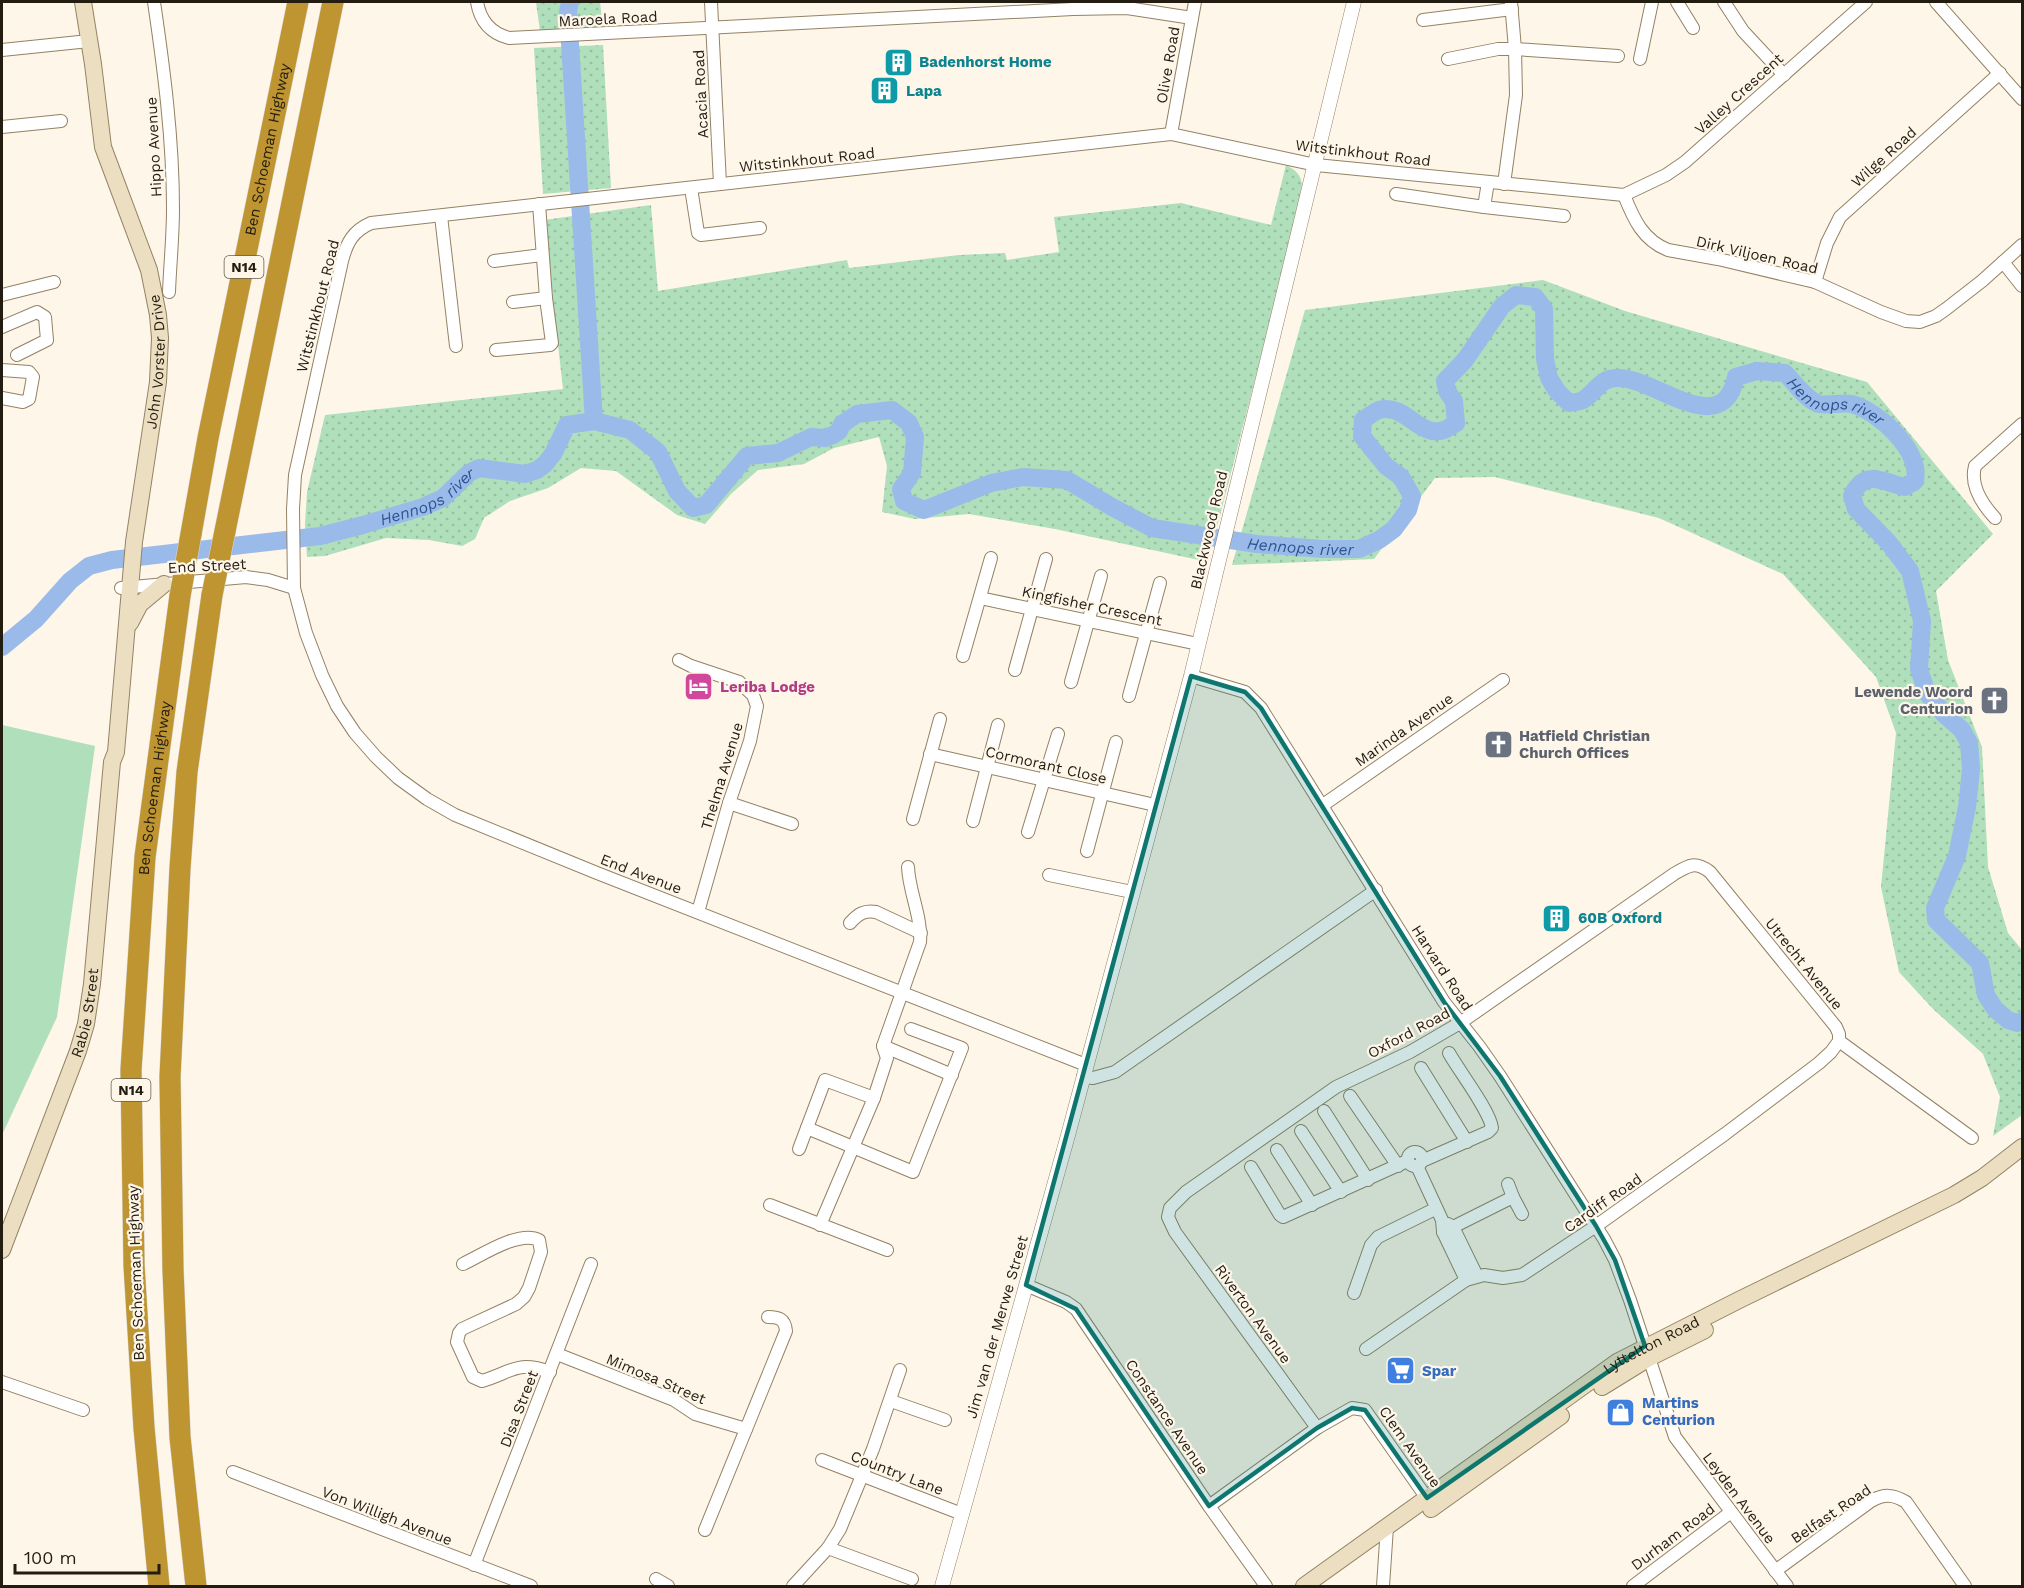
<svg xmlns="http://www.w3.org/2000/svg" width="2024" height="1588" viewBox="0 0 2024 1588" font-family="'Work Sans',sans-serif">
<defs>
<pattern id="park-dots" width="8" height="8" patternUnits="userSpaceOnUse" patternTransform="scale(1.5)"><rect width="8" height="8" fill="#afdfbb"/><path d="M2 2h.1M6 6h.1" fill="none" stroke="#96bfa0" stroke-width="1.8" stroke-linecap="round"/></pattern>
</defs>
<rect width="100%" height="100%" fill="#fef6e9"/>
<path fill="#afdfbb" d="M2,725L95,746L57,1017L2,1135Z"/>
<g fill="url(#park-dots)">
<path d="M536,2H600L603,29L540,31Z"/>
<path d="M603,45L611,188L543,194L534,48Z"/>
<path d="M1286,165C1295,170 1300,173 1302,184L1293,232L1208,562L1055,529L969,514L915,519L882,512L887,466L879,437L834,448L804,464L758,470L731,494L705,524L677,515L616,471L581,468L548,488L510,501L484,518L475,539L462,546L429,540L386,538L325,556L307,557L305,525L307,492L325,415L563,389L544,220L651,205L658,291L847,260L849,268L959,255L1005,253L1007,260L1059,252L1054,217L1181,203L1271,225Z"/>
<path d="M1543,280L1625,311L1867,382L1993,534L1936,591L1948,660L1982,747L1988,867L2008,933L2022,950V1115L1993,1136L2000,1097L1983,1054L1933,1009L1899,972L1881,887L1896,733L1876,677L1783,574L1659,518L1495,477L1435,478L1374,559L1232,565L1305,310Z"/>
</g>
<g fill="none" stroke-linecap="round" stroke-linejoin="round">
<g stroke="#9abbea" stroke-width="18">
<path d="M570,2L568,12L594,421"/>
<path id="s1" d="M2,647L36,619L70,581L89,566L112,560L320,536L363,525L423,507L443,498L469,473L479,468L525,474L537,470L545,464L553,454L567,425L594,421L630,430L658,452L677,491L693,508L706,505L747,456L778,453L811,437L825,438L833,435L839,431L842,424L857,414L892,410L909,423L915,437L912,473L901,489L904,501L924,510L991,483L1023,477L1067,480L1112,507L1152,528L1257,544L1322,549H1359L1379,540L1394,529L1408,510L1412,496L1401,477L1386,466L1362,436L1363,420C1368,417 1374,412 1379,410C1411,402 1422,450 1456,423L1454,401L1447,391L1445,381L1465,360L1502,306L1516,295L1535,297L1544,309L1545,359L1549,378L1557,391L1569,403C1573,402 1579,402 1583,400C1596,392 1600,378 1617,378C1653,376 1722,443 1736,377L1757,371L1785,373C1794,382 1806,400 1819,404C1829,406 1841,402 1852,404C1879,412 1921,450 1915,481L1905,487C1883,482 1864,468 1852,496L1856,509L1888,542L1910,571L1922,621L1919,669L1927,693L1944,714L1962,730L1969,743L1971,769L1967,807L1957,856L1935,908L1936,920L1980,963L1986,995L1995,1009L2008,1020L2017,1023L2022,1021"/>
</g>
<defs>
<g id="minor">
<path d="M154,2C164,70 173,139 173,209C173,237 170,265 169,292"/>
<path d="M477,2C480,20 490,33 509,38L1073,9L1127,8L1192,18"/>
<path d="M711,2L720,184"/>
<path d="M1677,2L1693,28"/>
<path d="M1724,2L1743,31L1784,75"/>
<path d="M1936,2L2022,99"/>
<path d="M1423,20L1512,9"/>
<path d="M2,50L89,41"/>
<path d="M1448,59L1498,49H1515L1618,56"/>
<path d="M1640,59L1652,2"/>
<path d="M2,127L61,121"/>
<path d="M1171,134L1195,2"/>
<path d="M1488,182L1484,207L1564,216"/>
<path d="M1504,184L1516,95L1515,49L1511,2"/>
<path d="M691,188L698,233L701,235L760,228"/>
<path d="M1396,194L1484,207"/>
<path d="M1624,195C1634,220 1643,240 1668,250L1718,259L1815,282L1881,312L1906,321L1920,322L1936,316L1946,309L1982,281L2022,245"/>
<path d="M1624,195L1666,175L1685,162L1866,2"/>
<path d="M441,216L456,346"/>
<path d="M494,261L542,255"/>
<path d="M2003,262L2022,286"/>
<path d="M1815,282L1827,243L1840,217L2000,73"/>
<path d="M2,295L54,282"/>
<path d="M513,302L546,298"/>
<path d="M2,327L37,312L45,317L47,340L17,355"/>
<path d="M496,350L550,345L552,343L546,298L539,204"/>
<path d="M2,370L29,372L33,377L29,399L23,402L2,398"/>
<path d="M1995,518C1982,504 1970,485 1975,466L2022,424"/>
<path d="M121,588L246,577L268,580L294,588"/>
<path d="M980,598L1198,644"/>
<path d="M963,656L991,558"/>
<path d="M679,660L691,666L739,682L753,695L757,706L750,741L729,803L698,912"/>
<path d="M1015,670L1046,559"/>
<path d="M1191,676L1245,692L1261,708L1444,1002L1479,1046L1500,1076L1604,1239L1615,1260L1630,1300L1675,1437L1787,1586"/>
<path d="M1071,682L1101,576"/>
<path d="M1129,696L1160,583"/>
<path d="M930,754L1155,805"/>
<path d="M729,803L792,824"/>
<path d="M1323,805L1503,680"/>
<path d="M913,819L940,719"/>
<path d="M973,821L998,725"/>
<path d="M1028,832L1058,734"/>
<path d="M1087,851L1116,742"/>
<path d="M1049,875L1132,892"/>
<path d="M850,923C858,914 864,910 876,912L921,933"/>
<path d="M1839,1041L1972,1138"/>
<path d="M883,1046L952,1075"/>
<path d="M1086,1065L597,873L455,815L427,799L398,778L376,757L355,733L337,706L322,675L306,633L294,588L293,509L295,475L342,261C347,242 353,231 371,223L1171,134L1316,165L1624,195"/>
<path d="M1421,1068L1467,1142"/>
<path d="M1083,1077L1093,1078L1115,1072L1376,890"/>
<path d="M1350,1096L1398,1166"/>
<path d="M1324,1111L1368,1180"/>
<path d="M807,1128L913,1172L962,1048L911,1029"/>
<path d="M1301,1131L1341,1192"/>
<path d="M799,1149L825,1080L874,1098"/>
<path d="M1277,1150L1312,1205"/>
<circle cx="1415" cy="1159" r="7"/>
<path d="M1422,1161L1488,1132L1492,1128C1490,1111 1459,1071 1449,1053"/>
<path d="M1417,1166L1442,1220L1443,1232L1466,1280"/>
<path d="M1251,1167L1280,1215L1283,1217L1407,1161"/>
<path d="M1508,1184L1513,1197"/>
<path d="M770,1205L887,1250"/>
<path d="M1448,1224L1453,1227L1477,1276"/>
<path d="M820,1225L874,1098L887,1058L883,1046L920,942C922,917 909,892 908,867"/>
<path d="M1443,1232L1513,1197L1522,1214"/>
<path d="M463,1264C482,1255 519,1230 539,1240L541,1252L529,1288L524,1297L516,1304L462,1329L459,1333L457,1342L473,1377L482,1381C512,1372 517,1360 550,1372"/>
<path d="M1026,1285L1066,1302L1076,1309L1209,1506L1266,1586"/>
<path d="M1354,1293L1371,1245L1378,1237L1435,1209"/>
<path d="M1366,1349L1466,1280L1484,1275L1503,1278L1522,1275L1596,1226L1725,1134L1819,1063L1831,1052L1839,1041"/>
<path d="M557,1354L674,1400L695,1414L746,1429"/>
<path d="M2,1382L83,1410"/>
<path d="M891,1401L945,1420"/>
<path d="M1317,1428L1175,1232L1168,1217L1170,1208L1186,1192L1336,1087L1410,1052L1460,1023L1674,874C1689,865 1695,861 1710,872L1836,1027L1839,1034V1041"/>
<path d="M822,1460L962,1514"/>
<path d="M233,1472L531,1586"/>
<path d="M1209,1506L1317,1428L1352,1408L1365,1410L1431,1504"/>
<path d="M705,1530L786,1331C785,1319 779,1317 768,1317"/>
<path d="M828,1548L912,1579"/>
<path d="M474,1565L591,1264"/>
<path d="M1775,1571L1871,1501C1884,1494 1893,1494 1906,1502L1965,1586"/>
<path d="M656,1579L668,1586"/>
<path d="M793,1586L828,1548L840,1529L873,1449L900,1370"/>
<path d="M1383,1586L1387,1527"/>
<path d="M1633,1586L1731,1512"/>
</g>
<path id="tertiary" d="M942,1586L1067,1139L1191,676L1354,2"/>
<g id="secondary">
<path d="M130,623L140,604L164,584"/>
<path id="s2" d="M2,1250L78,1051L86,1024L92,984L112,762L116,752L134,542L158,382L160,338L158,315L149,270L103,147L93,64L83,2"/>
<path d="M1602,1387L1649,1358L1705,1330"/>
<path d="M1431,1509L1561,1416"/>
<path id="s3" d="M1304,1586L1617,1362L1739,1300L1954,1195L1982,1178L2022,1147"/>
</g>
<g id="motorway">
<path d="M225,531L333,2"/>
<path id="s4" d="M191,534L208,438L298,2"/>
<path id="s5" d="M159,1586L144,1428L134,1265L131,1070L145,857L180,596"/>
<path d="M196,1586L180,1437L173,1270L170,1077L180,868L187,772L212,595"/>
</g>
</defs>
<use href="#minor" stroke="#938264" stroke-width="14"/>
<use href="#tertiary" stroke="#938264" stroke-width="15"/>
<use href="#secondary" stroke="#938264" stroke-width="18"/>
<use href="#motorway" stroke="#d7d6d4" stroke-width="22"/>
<use href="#minor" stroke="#fff" stroke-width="12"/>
<use href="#tertiary" stroke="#fff" stroke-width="14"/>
<use href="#secondary" stroke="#ecdfc1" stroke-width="16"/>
<use href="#motorway" stroke="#bf9531" stroke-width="21"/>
<defs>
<g id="motorway-bridge">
<path d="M212,595L225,531"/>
<path d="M180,596L191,534"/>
</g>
</defs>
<use href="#motorway-bridge" stroke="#d7d6d4" stroke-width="22" stroke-linecap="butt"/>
<use href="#motorway-bridge" stroke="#bf9531" stroke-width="21"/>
</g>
<path fill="#0f766e" fill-opacity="0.2" stroke="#0f766e" stroke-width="4.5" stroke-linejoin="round" d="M1191,676L1245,692L1261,708L1444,1002L1500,1076L1596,1226L1615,1260L1645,1346L1427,1498L1365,1410L1352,1408L1317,1428L1209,1506L1076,1309L1026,1285Z"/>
<defs>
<symbol id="building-square" viewBox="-11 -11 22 22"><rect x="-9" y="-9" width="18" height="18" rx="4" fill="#0f9aa8" stroke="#fef6e9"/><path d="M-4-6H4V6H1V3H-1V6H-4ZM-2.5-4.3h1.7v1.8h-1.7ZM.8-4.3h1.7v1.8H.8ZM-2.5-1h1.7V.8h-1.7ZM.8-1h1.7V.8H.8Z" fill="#fff"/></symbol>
<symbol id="hotel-square" viewBox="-11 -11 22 22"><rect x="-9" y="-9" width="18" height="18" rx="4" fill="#d1479c" stroke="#fef6e9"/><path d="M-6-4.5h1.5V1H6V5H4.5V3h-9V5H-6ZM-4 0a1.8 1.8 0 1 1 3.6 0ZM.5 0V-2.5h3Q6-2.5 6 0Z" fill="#fff"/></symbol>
<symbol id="church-square" viewBox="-11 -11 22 22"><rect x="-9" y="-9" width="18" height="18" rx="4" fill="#6b7280" stroke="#fef6e9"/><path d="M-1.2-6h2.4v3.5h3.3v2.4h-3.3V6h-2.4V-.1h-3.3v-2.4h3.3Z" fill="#fff"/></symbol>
<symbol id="supermarket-square" viewBox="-11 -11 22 22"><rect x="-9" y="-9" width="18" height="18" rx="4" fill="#3f7fe0" stroke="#fef6e9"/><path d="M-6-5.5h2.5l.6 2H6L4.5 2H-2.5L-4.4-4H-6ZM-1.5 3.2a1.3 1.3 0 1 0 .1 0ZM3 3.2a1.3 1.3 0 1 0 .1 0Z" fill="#fff"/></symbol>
<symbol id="shop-square" viewBox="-11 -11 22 22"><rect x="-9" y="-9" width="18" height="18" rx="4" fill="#3f7fe0" stroke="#fef6e9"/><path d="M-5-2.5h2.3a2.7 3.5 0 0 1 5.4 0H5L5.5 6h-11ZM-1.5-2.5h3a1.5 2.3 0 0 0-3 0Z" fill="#fff"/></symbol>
</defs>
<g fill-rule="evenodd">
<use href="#building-square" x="882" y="46" width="33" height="33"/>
<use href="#building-square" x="868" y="74" width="33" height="33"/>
<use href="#hotel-square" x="682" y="670" width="33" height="33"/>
<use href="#church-square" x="1978" y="684" width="33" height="33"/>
<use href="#church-square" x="1482" y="728" width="33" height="33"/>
<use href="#building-square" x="1540" y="902" width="33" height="33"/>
<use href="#supermarket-square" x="1384" y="1354" width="33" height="33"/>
<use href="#shop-square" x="1604" y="1396" width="33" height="33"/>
</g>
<g text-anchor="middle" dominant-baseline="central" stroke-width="4.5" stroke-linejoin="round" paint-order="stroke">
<g fill="#fef6e9" stroke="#655d51" stroke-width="1.5">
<rect x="224.5" y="256" width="39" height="22" rx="4.5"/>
<rect x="111.5" y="1079" width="39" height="22" rx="4.5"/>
</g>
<g font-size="14" font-weight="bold" fill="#231c10">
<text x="244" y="267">N14</text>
<text x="131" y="1090">N14</text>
</g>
<g font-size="15" fill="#231c10" stroke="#fef6e9">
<text transform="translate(608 19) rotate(-3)">Maroela Road</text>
<text transform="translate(1168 65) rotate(-80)">Olive Road</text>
<text transform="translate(701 94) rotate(-93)">Acacia Road</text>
<text transform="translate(1739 94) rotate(-42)">Valley Crescent</text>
<text transform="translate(154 147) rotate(-93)">Hippo Avenue</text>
<text stroke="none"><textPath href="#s4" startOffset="392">Ben Schoeman Highway</textPath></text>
<text transform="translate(1363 153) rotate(7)">Witstinkhout Road</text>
<text transform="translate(1884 157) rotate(-42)">Wilge Road</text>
<text transform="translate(807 160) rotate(-6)">Witstinkhout Road</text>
<text transform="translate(1757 255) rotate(13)">Dirk Viljoen Road</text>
<text transform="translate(318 306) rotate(-76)">Witstinkhout Road</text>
<text stroke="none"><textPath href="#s2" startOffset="908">John Vorster Drive</textPath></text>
<text transform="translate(1209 530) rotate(-77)">Blackwood Road</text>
<text transform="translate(207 566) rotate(-3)">End Street</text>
<text transform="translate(1092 606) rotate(12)">Kingfisher Crescent</text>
<text transform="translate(1404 730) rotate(-35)">Marinda Avenue</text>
<text transform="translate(1046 765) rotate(13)">Cormorant Close</text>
<text transform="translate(722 776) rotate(-73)">Thelma Avenue</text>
<text stroke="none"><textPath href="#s5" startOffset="800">Ben Schoeman Highway</textPath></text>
<text transform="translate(641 874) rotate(21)">End Avenue</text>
<text transform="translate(1804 964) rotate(51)">Utrecht Avenue</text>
<text transform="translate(1442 968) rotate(57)">Harvard Road</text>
<text stroke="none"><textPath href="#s2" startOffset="252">Rabie Street</textPath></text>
<text transform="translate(1409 1033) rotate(-28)">Oxford Road</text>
<text transform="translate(1603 1203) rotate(-35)">Cardiff Road</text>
<text transform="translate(136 1273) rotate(-92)">Ben Schoeman Highway</text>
<text transform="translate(1253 1314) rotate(54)">Riverton Avenue</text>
<text transform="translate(997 1327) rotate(-74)">Jim van der Merwe Street</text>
<text stroke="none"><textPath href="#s3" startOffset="423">Lyttelton Road</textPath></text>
<text transform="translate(656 1379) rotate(23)">Mimosa Street</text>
<text transform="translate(519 1409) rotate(-69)">Disa Street</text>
<text transform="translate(1167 1417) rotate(56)">Constance Avenue</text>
<text transform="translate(1410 1447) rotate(55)">Clem Avenue</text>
<text transform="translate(897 1473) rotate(21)">Country Lane</text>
<text transform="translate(1739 1498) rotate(53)">Leyden Avenue</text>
<text transform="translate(1831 1514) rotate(-34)">Belfast Road</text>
<text transform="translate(387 1516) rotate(21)">Von Willigh Avenue</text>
<text transform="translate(1673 1537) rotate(-37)">Durham Road</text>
</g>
<g font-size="15" font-weight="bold" fill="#0d838f" stroke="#fef6e9" text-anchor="start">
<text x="919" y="62">Badenhorst Home</text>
<text x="906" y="91">Lapa</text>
<text x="1578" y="918">60B Oxford</text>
</g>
<g font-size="15" font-weight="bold" fill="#b23c85" stroke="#fef6e9" text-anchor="start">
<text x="720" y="687">Leriba Lodge</text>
</g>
<g font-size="15" font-weight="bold" fill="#5b616d" stroke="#fef6e9" text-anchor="end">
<text x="1973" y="692">Lewende Woord<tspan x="1973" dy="17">Centurion</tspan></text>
<text x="1519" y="736" text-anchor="start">Hatfield Christian<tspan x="1519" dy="17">Church Offices</tspan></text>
</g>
<g font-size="15" font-weight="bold" fill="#366cbe" stroke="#fef6e9" text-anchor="start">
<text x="1422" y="1371">Spar</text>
<text x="1642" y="1403">Martins<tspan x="1642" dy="17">Centurion</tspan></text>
</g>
<g font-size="16" font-style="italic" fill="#2c5590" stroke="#fef6e9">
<text stroke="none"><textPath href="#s1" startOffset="2504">Hennops river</textPath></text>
<text stroke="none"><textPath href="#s1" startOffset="468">Hennops river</textPath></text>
<text stroke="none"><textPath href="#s1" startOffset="1568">Hennops river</textPath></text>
</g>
</g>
<rect width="2024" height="1588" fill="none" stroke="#231c10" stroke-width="6"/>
<path d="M15 1564v9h144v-9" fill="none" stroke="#231c10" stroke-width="3"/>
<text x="24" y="1564" font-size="18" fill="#231c10" stroke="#fef6e9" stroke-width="4.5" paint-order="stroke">100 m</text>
</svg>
